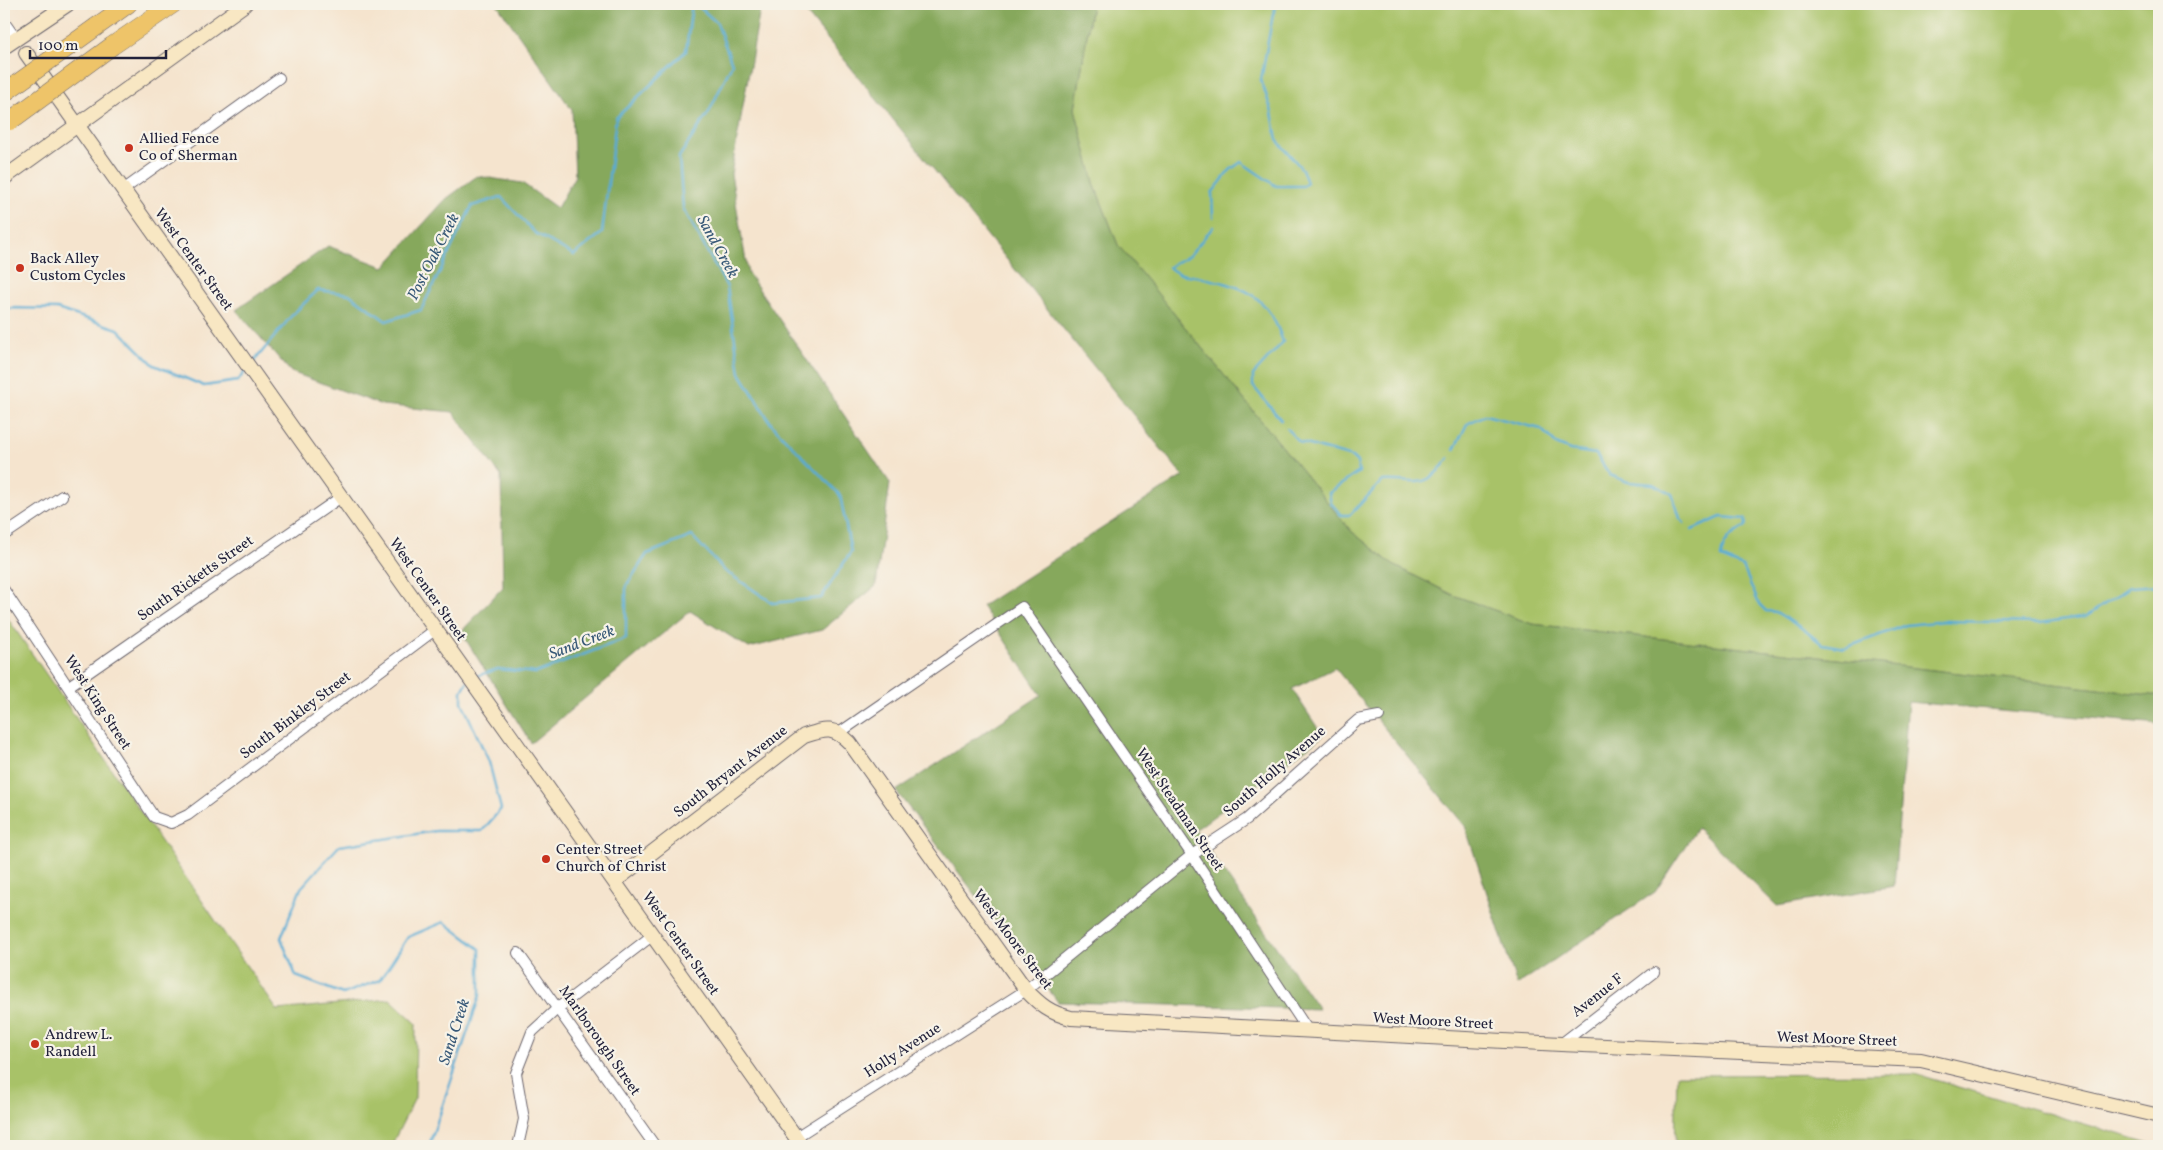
<svg xmlns="http://www.w3.org/2000/svg" width="2163" height="1150" viewBox="0 0 2163 1150" font-family="Vollkorn,serif">
<rect width="100%" height="100%" fill="#f7f3e8"/>
<filter id="ink" filterUnits="userSpaceOnUse"><feTurbulence type="fractalNoise" baseFrequency=".02" numOctaves="2"/><feDisplacementMap in="SourceGraphic" scale="10" xChannelSelector="R" yChannelSelector="G"/><feConvolveMatrix kernelMatrix="1 2 1 2 8 2 1 2 1" color-interpolation-filters="sRGB"/></filter>
<filter id="wash" filterUnits="userSpaceOnUse"><feTurbulence type="fractalNoise" baseFrequency=".0096" numOctaves="4" result="noise"/><feDisplacementMap in="SourceGraphic" scale="20" xChannelSelector="R" yChannelSelector="G"/><feGaussianBlur stdDeviation="1.12" result="paint"/><feColorMatrix in="noise" values="0 0 0 0 0 0 0 0 0 0 0 0 0 0 0 0 0 1.4 0 .05"/><feComposite in="paint" operator="in"/></filter>
<g filter="url(#wash)">
<rect width="100%" height="100%" fill="#f5e4ce"/>
<g fill="#a8c268" stroke="#657252">
<path d="M1092,4H2159V696L1532,624L1453,595L1393,565L1351,531L1118,245L1095,186L1075,109Z"/>
<path d="M4,613L277,1010L390,999L416,1023L415,1098L391,1146H4Z"/>
<path d="M1915,1074L2159,1146H1675L1677,1075Z"/>
</g>
<g fill="#86a85c" stroke="#54654c">
<path d="M497,4H761L731,174L748,273L890,483L876,586L822,630L749,648L690,611L531,743L461,632L503,587L501,476L453,412L382,405L291,372L236,310L328,246L384,267L446,199L477,176L522,183L557,208L575,176L572,110Z"/>
<path d="M799,4H1092L1075,109L1095,186L1118,245L1351,531L1393,565L1453,595L1532,624L2159,696V724L1908,702L1894,886L1777,906L1697,828L1655,892L1517,985L1465,826L1335,668L1292,689L1323,736L1195,830L1319,1009L1058,1002L896,791L1041,695L982,606L1183,476Z"/>
</g>
<g fill="none" stroke-linecap="round" stroke-linejoin="round">
<g stroke="#59acd4" stroke-width="2.5">
<path d="M1213,218L1212,193L1230,170L1241,162L1276,186H1303L1307,183L1302,169L1277,140L1272,112L1261,80L1273,14L1277,4"/>
<path d="M1213,227L1190,255L1169,267C1175,274 1185,275 1194,276C1242,286 1267,291 1283,342L1253,375V386L1281,420"/>
<path d="M4,311L13,308L57,309L118,329L154,365L204,386L238,381L246,370"/>
<path d="M252,364L293,314L318,290L349,294L386,321L421,310L472,206L501,197L535,233L574,255L602,233L616,118L686,51L692,4"/>
<path d="M1287,429L1299,442L1352,457L1357,462L1359,472L1329,493L1331,503L1341,515H1350L1382,481C1418,479 1423,493 1449,458"/>
<path d="M1454,450L1467,424L1485,415L1541,429L1556,444L1570,450L1596,454L1610,475L1628,482L1653,484L1672,494L1680,518L1684,523"/>
<path d="M1692,530L1721,517L1745,519L1746,526C1733,534 1722,541 1721,558L1743,567L1759,604L1766,611L1776,612L1803,629L1822,644L1845,648L1906,625L1945,621L2040,623L2087,616L2130,587L2159,585"/>
<path d="M474,677L498,669L536,673L626,638V586L647,554L692,536L725,571L773,603L821,598L851,552L840,495L772,425L740,373L727,287L683,208L679,157L709,112L732,64L717,23L696,4"/>
<path d="M429,1146L480,995V949L444,922L408,937L380,980L343,994L296,976L281,938L301,888L339,846L436,831H482L501,809L489,762L462,702V691L467,682"/>
</g>
</g>
</g>
<g filter="url(#ink)">
<g fill="none" stroke-linecap="round" stroke-linejoin="round">
<defs>
<g id="street">
<path d="M4,22L16,39"/>
<path d="M123,190L279,78"/>
<path d="M4,535L62,496"/>
<path d="M4,590L154,817L171,823L188,815L436,629"/>
<path d="M69,686L341,497"/>
<path d="M839,733L1022,607L1192,855L1309,1032"/>
<path d="M518,953L655,1146"/>
<path d="M1561,1044L1654,972"/>
<path d="M796,1137L1026,990L1192,855L1247,819L1358,720L1379,716"/>
<path d="M518,1146L524,1119L516,1073L532,1032L558,1008L653,935"/>
</g>
<g id="secondary">
<path d="M4,47L68,4"/>
<path d="M26,53L802,1146"/>
<path d="M4,178L245,4"/>
<path d="M615,881L804,736C826,729 833,726 850,743L1026,990C1040,1005 1050,1013 1071,1018L1561,1044L1921,1060L2159,1116"/>
</g>
<g id="highway">
<path d="M96,27L128,4"/>
<path d="M112,46L173,4"/>
</g>
</defs>
<use href="#street" stroke="#6c666e" stroke-width="12"/>
<use href="#secondary" stroke="#6c666e" stroke-width="16"/>
<use href="#highway" stroke="#6c666e" stroke-width="19"/>
<use href="#street" stroke="#fff" stroke-width="10"/>
<use href="#secondary" stroke="#f8e7c3" stroke-width="14"/>
<use href="#highway" stroke="#eec469" stroke-width="18"/>
<defs>
<g id="highway-bridge">
<path d="M4,93L96,27"/>
<path d="M10,121L112,46"/>
</g>
</defs>
<use href="#highway-bridge" stroke="#6c666e" stroke-width="19" stroke-linecap="butt"/>
<use href="#highway-bridge" stroke="#eec469" stroke-width="18"/>
</g>
</g>
<g fill="#c8321e" stroke="#f7f3e8" stroke-width="2">
<circle cx="129" cy="148" r="5"/>
<circle cx="20" cy="268" r="5"/>
<circle cx="546" cy="859" r="5"/>
<circle cx="35" cy="1044" r="5"/>
</g>
<g text-anchor="middle" dominant-baseline="central" stroke-width="4.5" stroke-linejoin="round" paint-order="stroke">
<g font-size="15" fill="#22223b" stroke="#f7f3e8" text-anchor="start">
<text x="139" y="139">Allied Fence<tspan x="139" dy="17">Co of Sherman</tspan></text>
<text x="30" y="259">Back Alley<tspan x="30" dy="17">Custom Cycles</tspan></text>
<text x="556" y="850">Center Street<tspan x="556" dy="17">Church of Christ</tspan></text>
<text x="45" y="1035">Andrew L.<tspan x="45" dy="17">Randell</tspan></text>
</g>
<g font-size="15" fill="#22223b" stroke="#f7f3e8">
<text transform="translate(193 260) rotate(54)">West Center Street</text>
<text transform="translate(196 579) rotate(-35)">South Ricketts Street</text>
<text transform="translate(427 590) rotate(55)">West Center Street</text>
<text transform="translate(97 703) rotate(57)">West King Street</text>
<text transform="translate(296 716) rotate(-37)">South Binkley Street</text>
<text transform="translate(731 772) rotate(-38)">South Bryant Avenue</text>
<text transform="translate(1275 772) rotate(-41)">South Holly Avenue</text>
<text transform="translate(1179 810) rotate(56)">West Steadman Street</text>
<text transform="translate(1012 940) rotate(53)">West Moore Street</text>
<text transform="translate(680 944) rotate(55)">West Center Street</text>
<text transform="translate(1598 996) rotate(-38)">Avenue F</text>
<text transform="translate(1433 1022) rotate(3)">West Moore Street</text>
<text transform="translate(1837 1040) rotate(2)">West Moore Street</text>
<text transform="translate(599 1041) rotate(55)">Marlborough Street</text>
<text transform="translate(903 1051) rotate(-33)">Holly Avenue</text>
</g>
<g font-size="16" font-style="italic" fill="#385978" stroke="#f7f3e8">
<text transform="translate(717 247) rotate(61)">Sand Creek</text>
<text transform="translate(434 257) rotate(-63)">Post Oak Creek</text>
<text transform="translate(582 643) rotate(-21)">Sand Creek</text>
<text transform="translate(455 1032) rotate(-72)">Sand Creek</text>
</g>
</g>
<rect width="2163" height="1150" fill="none" stroke="#f7f3e8" stroke-width="20"/>
<path d="M30 50v8h136v-8" fill="none" stroke="#22223b" stroke-width="2.5"/>
<text x="38" y="50" font-size="15" fill="#22223b" stroke="#f7f3e8" stroke-width="4" paint-order="stroke">100 m</text>
</svg>
